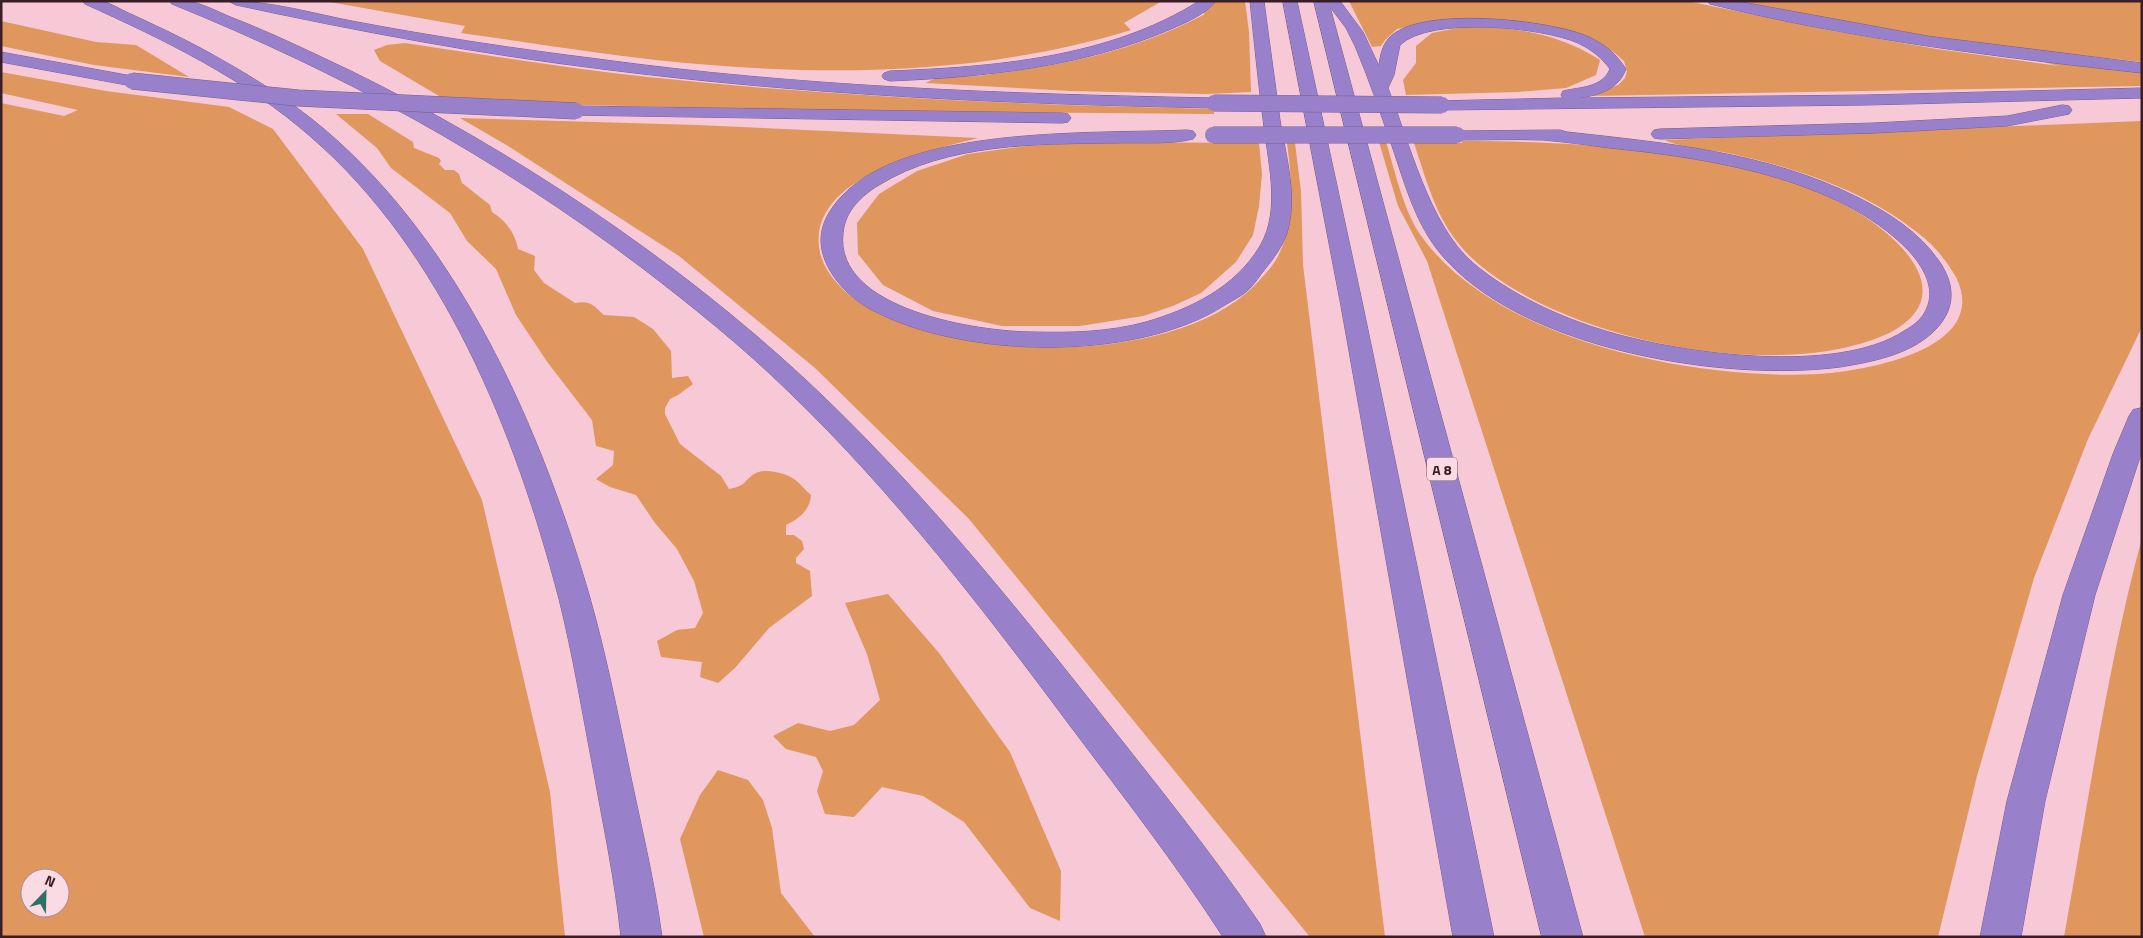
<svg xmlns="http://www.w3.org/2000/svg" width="2143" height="938" viewBox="0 0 2143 938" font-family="'Titillium Web',sans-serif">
<rect width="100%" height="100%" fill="#f7c8d6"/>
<g fill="#df975d" fill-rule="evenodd">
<path d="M324,1H1162L1124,23L1131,30C977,77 815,77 656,60C591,53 526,42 461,33L465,26Z"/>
<path d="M1216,1H1245L1249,32L1251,92L1207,94L1071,91L926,83C940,74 961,77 978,76C1000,73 1024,70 1046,66C1100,57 1157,40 1205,14L1201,12Z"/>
<path d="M1349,1H1687L1833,31L1937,49L2059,66L2039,61L2142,72V86L1590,96L1618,85L1625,78L1627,71L1624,61L1612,51L1595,42L1489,19H1459L1429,22L1397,29L1385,40L1381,46L1372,47Z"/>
<path d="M1735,1H2142V62L1946,40Z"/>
<path d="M1,21L96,42L136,45L189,77L94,65L1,46Z"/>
<path d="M1463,27C1512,26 1558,33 1600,60L1596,75L1566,88L1518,92L1406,95L1403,80L1416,63V46L1432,33Z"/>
<path d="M405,43C486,55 566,68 648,77C836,97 1025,105 1214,109V114L857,111L582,105L444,99L380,61L374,50L387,45Z"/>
<path d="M1,72L106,91L229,107L273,129L363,249L482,500L550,792L565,937H1V103L64,116L78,110L1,93ZM30,878H60V908H30Z"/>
<path d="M336,114H368L413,142L414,148L439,158L441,161L439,164L445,170H454L459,174L462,183L490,205L492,212C506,221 515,233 518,249L535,256L534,270L544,283L575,303C591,300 593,305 604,315L634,317L653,329L671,351L672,378L688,376L693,384L678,395L670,399L665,408V414L680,444L721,476L729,489C749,485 743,480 756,473C765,468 786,473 794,479C800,483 805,490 811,495C810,511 798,519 786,525V535H794L802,541L804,549L796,558V563L810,571L812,596L769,628L735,668L718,683L700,677L702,662L661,657L657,641L677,630L695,628L703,613L694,581L677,549L655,523L636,495L610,487L596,479L613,465L614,451L596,446L592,420L548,363L516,315L496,269L467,241L450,213L391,168L377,148Z"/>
<path d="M460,118L697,125L978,138C928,151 811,176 819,247C822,272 844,293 865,306C960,362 1172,367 1254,286C1264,275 1274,266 1280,252C1295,218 1292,179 1287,143H1295L1301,191L1303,265L1385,937H1310L969,519L815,368L679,256L508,146Z"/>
<path d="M2142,121V327L2088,439L2034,578L1977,776L1938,937H1645L1427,261L1398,206L1379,142H1386C1395,171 1404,213 1422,237C1498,342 1697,381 1819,374C1864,371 1992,350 1956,277C1946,260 1934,245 1918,233C1866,191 1797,168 1732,154C1716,150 1676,147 1665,140Z"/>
<path d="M1462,141C1586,141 1815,151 1903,249C1916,264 1929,285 1919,306C1908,329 1875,340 1852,346C1744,373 1574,338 1486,270C1440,235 1431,194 1414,143H1462Z"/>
<path d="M1092,142L1259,143L1262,174L1259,206L1253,235L1236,262L1201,293L1173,306L1143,316L1080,326H1002L933,311L883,285L858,254L857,223L879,194L917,171L968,154L1026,146Z"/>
<path d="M2142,538V937H2064C2088,804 2107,668 2142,538Z"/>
<path d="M888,594L939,653L1010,752L1061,871L1060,921L1030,908L964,822L923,796L882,787L854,817L825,814L817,791L823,771L816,757L786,749L773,736L798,723L830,731L854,725L880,700L867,654L845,603Z"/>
<path d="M718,770L748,780L763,800L772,828L781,893L815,937H704L680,839L700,795Z"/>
</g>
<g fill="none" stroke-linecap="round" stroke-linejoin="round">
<defs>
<g id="motorway">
<path d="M83,1C89,1 95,0 101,1C111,3 123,11 133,15C163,29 193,43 222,60C258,80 293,103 324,129C461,245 541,429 590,598C605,651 616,705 627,758C639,818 654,877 662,937H621C615,880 603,824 593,768C582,711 573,655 559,599C516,434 443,251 311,137C245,79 165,40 85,4Z"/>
<path d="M170,1C177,1 185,0 192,2C206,5 220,13 233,18C274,34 313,53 353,72C512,150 676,259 806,380C912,479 1006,594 1096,708C1152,779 1209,849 1260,924L1266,937H1223C1176,864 1123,796 1071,727C984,610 894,493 789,392C743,347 692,306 641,267C494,156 342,73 172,4Z"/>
<path d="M229,1C273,1 314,14 357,22C437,37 517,49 598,59C802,87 1008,94 1214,98L1220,99L1222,103L1220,107L1214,108C1009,104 805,95 602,69C479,54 357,31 236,5Z"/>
<path d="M1199,1H1216C1206,14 1185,23 1171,29C1083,67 985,77 890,81L884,79L882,76L884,73L890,71C994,67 1109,58 1199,1Z"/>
<path d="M1250,1H1264C1269,41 1275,81 1280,120C1286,157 1298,197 1287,233C1282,247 1274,258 1265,269C1260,275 1256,282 1250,288C1244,295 1233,300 1225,305C1137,362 964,359 872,310C847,297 821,269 821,240C821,223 830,209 841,197C906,125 1095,134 1187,130L1193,131L1196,135L1193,139C1169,145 1140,142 1115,143C1037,144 947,143 879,185C861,196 845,211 843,233C834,310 979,332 1034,332C1070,333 1110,332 1146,322C1190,309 1235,288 1260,246C1282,209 1267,159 1263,119C1258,80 1254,40 1250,1Z"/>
<path d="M1283,1H1297L1363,306L1494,937H1453L1341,306Z"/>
<path d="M1314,1H1340L1363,32L1379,66C1380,56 1382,46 1389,38C1419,5 1552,20 1589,37C1606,45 1616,54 1626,69C1618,90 1599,95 1579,98L1867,95L2142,88V98L1867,105L1442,110L1436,109L1434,105L1436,101L1563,98L1561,95L1563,91C1580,87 1602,88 1610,69C1601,57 1592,50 1578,43C1542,27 1430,16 1400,45L1394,75L1388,88C1409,141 1429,225 1473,263C1511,295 1561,318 1609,332C1684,354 1837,375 1904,331C1913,326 1922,319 1926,310C1937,288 1922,265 1908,250C1837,177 1707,158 1610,148C1588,145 1566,142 1543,140C1515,139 1486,140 1457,140L1451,139L1448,135L1451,131L1560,130L1567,132C1666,143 1767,152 1857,197C1889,213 1919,232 1939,261C1957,287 1955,312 1932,333C1908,355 1871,362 1840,367C1725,382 1530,350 1448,262C1417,230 1406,187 1392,146C1380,112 1369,79 1355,46L1346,28L1330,7L1583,937H1542Z"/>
<path d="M1708,1H1736L1927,36L2142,63V73C1997,57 1851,39 1710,4Z"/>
<path d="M1,52L132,76L138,78L140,81L138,84L132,86L1,62Z"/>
<path d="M2063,105L2069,106L2072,110L2069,114L2007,126L1874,133L1660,139L1654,138L1651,134L1654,130L1660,129L1874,123L2007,116Z"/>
<path d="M576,106L1062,113L1068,114L1071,118L1068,122L1062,123L570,115L567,111L570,107Z"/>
<path d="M2142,408V451L2095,595L2045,801L2021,937H1980L2007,801L2063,595L2113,454L2129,416L2133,410Z"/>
</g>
</defs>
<use href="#motorway" stroke="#775d91" stroke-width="1"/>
<use href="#motorway" fill="#9880ca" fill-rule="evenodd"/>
<defs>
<g id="motorway-bridge">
<path d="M132,81L298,98L576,111"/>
<path d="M1214,103L1442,105"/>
<path d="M1213,135H1457"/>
</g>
</defs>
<use href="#motorway-bridge" stroke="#775d91" stroke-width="17" stroke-linecap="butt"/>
<use href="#motorway-bridge" stroke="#9880ca" stroke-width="16"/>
</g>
<g text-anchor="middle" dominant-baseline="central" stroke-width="4" stroke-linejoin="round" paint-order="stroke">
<rect fill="#fadae3" stroke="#73565f" stroke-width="1" x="1427" y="457.5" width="30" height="23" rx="4"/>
<g font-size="14" font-weight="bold" fill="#391d27">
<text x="1442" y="469">A 8</text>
</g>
</g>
<rect width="2143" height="938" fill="none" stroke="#391d27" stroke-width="5"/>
<g transform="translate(45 893) rotate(23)"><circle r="24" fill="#fadae3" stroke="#ad8e98"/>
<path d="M0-4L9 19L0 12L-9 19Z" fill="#2c7164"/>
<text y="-8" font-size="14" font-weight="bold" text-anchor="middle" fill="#391d27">N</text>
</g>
</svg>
